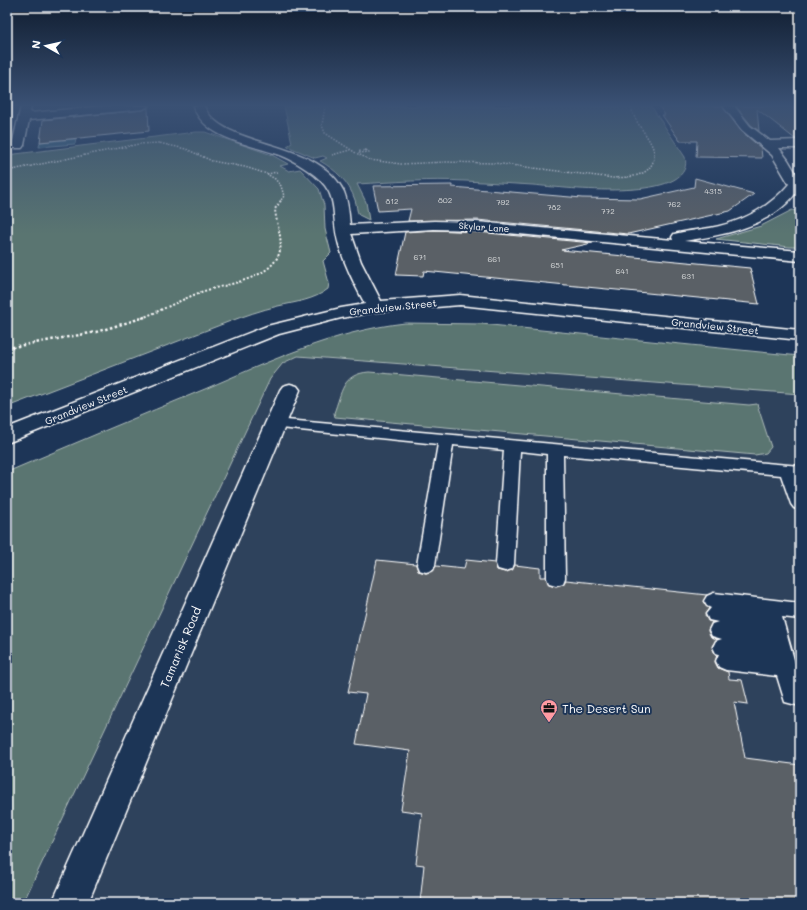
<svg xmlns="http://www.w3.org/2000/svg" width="807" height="910" viewBox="0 0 807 910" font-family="Mali,sans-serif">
<rect width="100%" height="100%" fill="#1d3557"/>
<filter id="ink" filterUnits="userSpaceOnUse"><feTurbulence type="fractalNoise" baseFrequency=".025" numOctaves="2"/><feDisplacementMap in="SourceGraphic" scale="8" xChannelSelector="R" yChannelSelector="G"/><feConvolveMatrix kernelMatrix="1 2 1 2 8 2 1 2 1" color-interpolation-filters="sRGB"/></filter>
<g filter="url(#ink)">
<path fill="#2f425c" d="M297,356L800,394V903H23L270,379L283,363Z"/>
<g fill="#5a7471" stroke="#acbab8">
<path d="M284,106H651L685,157C697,205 556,187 533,185C511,184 488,182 466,181C430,179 393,182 357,184L366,202L369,220L359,215C356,210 357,205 355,200C349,182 336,170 320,161L327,158L323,156L315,158L287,146L292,143Z"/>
<path d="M196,132H205L272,155L288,164L280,166L289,171L300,169L319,189L324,205L325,229L331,253L323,261L329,283L328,289C314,300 296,302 278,306C261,310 244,316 228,322L7,407V155Z"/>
<path d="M792,210L796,211L800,222V247H790L716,239L761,226Z"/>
<path d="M405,323L481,324L800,356V394L298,356L283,363L270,379L23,903H7V472C73,444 139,416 205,389C270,361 334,331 405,323Z"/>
<path d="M369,372L749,405L757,404L771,447L766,453L755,455L335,417L334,413C342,392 342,374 369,372Z"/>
</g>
<path fill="#3f6b83" stroke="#8ca6b5" d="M76,139L75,144L39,147L40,142Z"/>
<g fill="#5a6166" stroke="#fff">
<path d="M659,106H722L741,131L761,148L762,158L696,157L697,141H680L662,115H665Z"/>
<path d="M736,106H791L800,113V139H795L757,109L759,131L751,125Z"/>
<path d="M148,108L149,131L40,142L43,120L143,110Z"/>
<path d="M695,178L754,194L730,211L628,234L477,220L408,221L411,209L378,211L373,186L452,185V187L582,198L640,199L694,187Z"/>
<path d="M434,230L477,232L592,243L561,250L750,268L759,304L424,271L423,276L396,275L405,232Z"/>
<path d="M377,560L416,564L418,571L426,573L433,571L436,566L464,569L466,560L495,563L497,570L505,572L512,570L515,565L540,568V577H546L549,584L556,586L563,584L566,580L707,595L703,602L709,608L705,615L708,621L712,622L708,631L711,637L717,639L712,646L715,654L717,655L715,662L718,668L728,672L729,679L742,680L748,704L734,702L745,758L800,765V903H420L424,865L416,864L422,813L401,810L410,751L356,744L366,694L348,692Z"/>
</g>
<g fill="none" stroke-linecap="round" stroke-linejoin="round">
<defs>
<g id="lane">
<path d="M275,419L800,466V476H798L800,480V510L794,508L791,504L781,475L563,455L565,578L563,583L556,585L549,583L547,578V454L520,451L514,564L512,569L505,571L498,569L496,564L504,450L453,445L435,565L433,570L426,572L419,570L417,565L438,444L270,427L267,424L270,421Z"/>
<path d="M714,593L800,603V619L782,617L800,681V706L785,702L777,676L726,670L719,667L716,661L719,654L716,653L713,647L716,641L722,639L712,636L709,630L712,624L718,622L709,620L706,614L711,608L707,606L704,601L707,596Z"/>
</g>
<g id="street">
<path d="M21,106H31L30,113L103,106H148L143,109L29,120L24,145L22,148H14L12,145Z"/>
<path d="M193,106H204C222,150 318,137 344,192C348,202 349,214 350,225L434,221L477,222L673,240L672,237L674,234C686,231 698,230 710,228C742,222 769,208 789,184L772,155L742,130L723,106H734L750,126L770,141L800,140V148H779L788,160L800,180V195L795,194C769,227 724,235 684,241L800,251V261L477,230L434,229L351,234L352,236L361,262L381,301L460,295L800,330V340L460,305L375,312L341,318L279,334L7,443V428L267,326L341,308L365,304C355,285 345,266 339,245C329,210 343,193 306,169C296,162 285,156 274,153C245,143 205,138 193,106Z"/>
<path d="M290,384L297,386L300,390L88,903H52L280,390L283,386Z"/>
</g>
</defs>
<use href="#lane" stroke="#fff" stroke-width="3"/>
<use href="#street" stroke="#fff" stroke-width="3"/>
<g stroke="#fff" stroke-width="1.5" stroke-dasharray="1.5 1.5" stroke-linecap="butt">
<path d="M325,106L322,125L325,133L356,153L370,160L401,164L445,162L494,163L613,178C625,177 645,178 652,164C662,144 634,128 631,106"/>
<path d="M366,150L369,152L359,153L360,151Z"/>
<path d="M332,155L350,150"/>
<path d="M7,171L139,144L159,143L186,149L212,161L245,167L267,174L275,179L281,186L284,196L281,200"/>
<path d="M267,174L277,172"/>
</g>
<path stroke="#fff" stroke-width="2" stroke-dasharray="2 2" stroke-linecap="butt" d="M142,318C162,310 181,300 201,292C224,284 268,281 279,254C284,240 276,224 275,209L282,199"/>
<path stroke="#fff" stroke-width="2.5" stroke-dasharray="2.5 2.5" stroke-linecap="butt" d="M7,348L96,332L145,317"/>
<use href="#lane" fill="#1d3557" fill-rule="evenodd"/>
<use href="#street" fill="#1d3557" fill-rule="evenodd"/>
</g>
</g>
<linearGradient id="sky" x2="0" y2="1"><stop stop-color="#101d30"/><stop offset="0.45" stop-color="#3a5174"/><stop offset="1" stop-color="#3a5174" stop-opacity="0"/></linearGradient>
<rect width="807" height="234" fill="url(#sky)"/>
<defs>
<symbol id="office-pin" viewBox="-11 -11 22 30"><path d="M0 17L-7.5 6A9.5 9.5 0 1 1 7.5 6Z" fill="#ff9aa2" stroke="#1d3557"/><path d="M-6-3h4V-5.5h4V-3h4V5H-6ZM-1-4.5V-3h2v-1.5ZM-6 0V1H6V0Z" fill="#111"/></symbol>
</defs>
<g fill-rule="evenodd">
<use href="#office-pin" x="539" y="698" width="20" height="27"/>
</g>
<g text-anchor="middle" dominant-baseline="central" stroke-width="4" stroke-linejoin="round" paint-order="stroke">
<g font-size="8" fill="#d6d8d9">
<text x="713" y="191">4315</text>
<text x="445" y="200">802</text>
<text x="392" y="201">812</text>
<text x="503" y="202">792</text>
<text x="674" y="204">762</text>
<text x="554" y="207">782</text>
<text x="608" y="211">772</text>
<text x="420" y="257">671</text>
<text x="494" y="259">661</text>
<text x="557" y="265">651</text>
<text x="622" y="271">641</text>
<text x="688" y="276">631</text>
</g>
<g font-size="9" fill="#fff" stroke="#1d3557">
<text transform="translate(484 227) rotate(4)">Skylar Lane</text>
</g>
<g font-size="10" fill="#fff" stroke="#1d3557">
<text transform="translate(393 307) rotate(-6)">Grandview Street</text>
<text transform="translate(715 326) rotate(6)">Grandview Street</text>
<text transform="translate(86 405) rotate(-22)">Grandview Street</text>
</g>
<g font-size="12" fill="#fff" stroke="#1d3557">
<text transform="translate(180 647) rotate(-67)">Tamarisk Road</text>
</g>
<g font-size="12" fill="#fff" stroke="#1d3557" text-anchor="start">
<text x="562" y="708">The Desert Sun</text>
</g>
</g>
<rect width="807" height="910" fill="none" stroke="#1d3557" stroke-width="24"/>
<rect x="12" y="12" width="783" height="886" fill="none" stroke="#fff" stroke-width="1.5" filter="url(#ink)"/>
<g transform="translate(46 46) rotate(278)" stroke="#1d3557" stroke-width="3" paint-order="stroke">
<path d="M0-3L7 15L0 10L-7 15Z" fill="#ffffff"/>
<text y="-6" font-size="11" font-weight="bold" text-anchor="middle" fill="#ffffff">N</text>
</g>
</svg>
